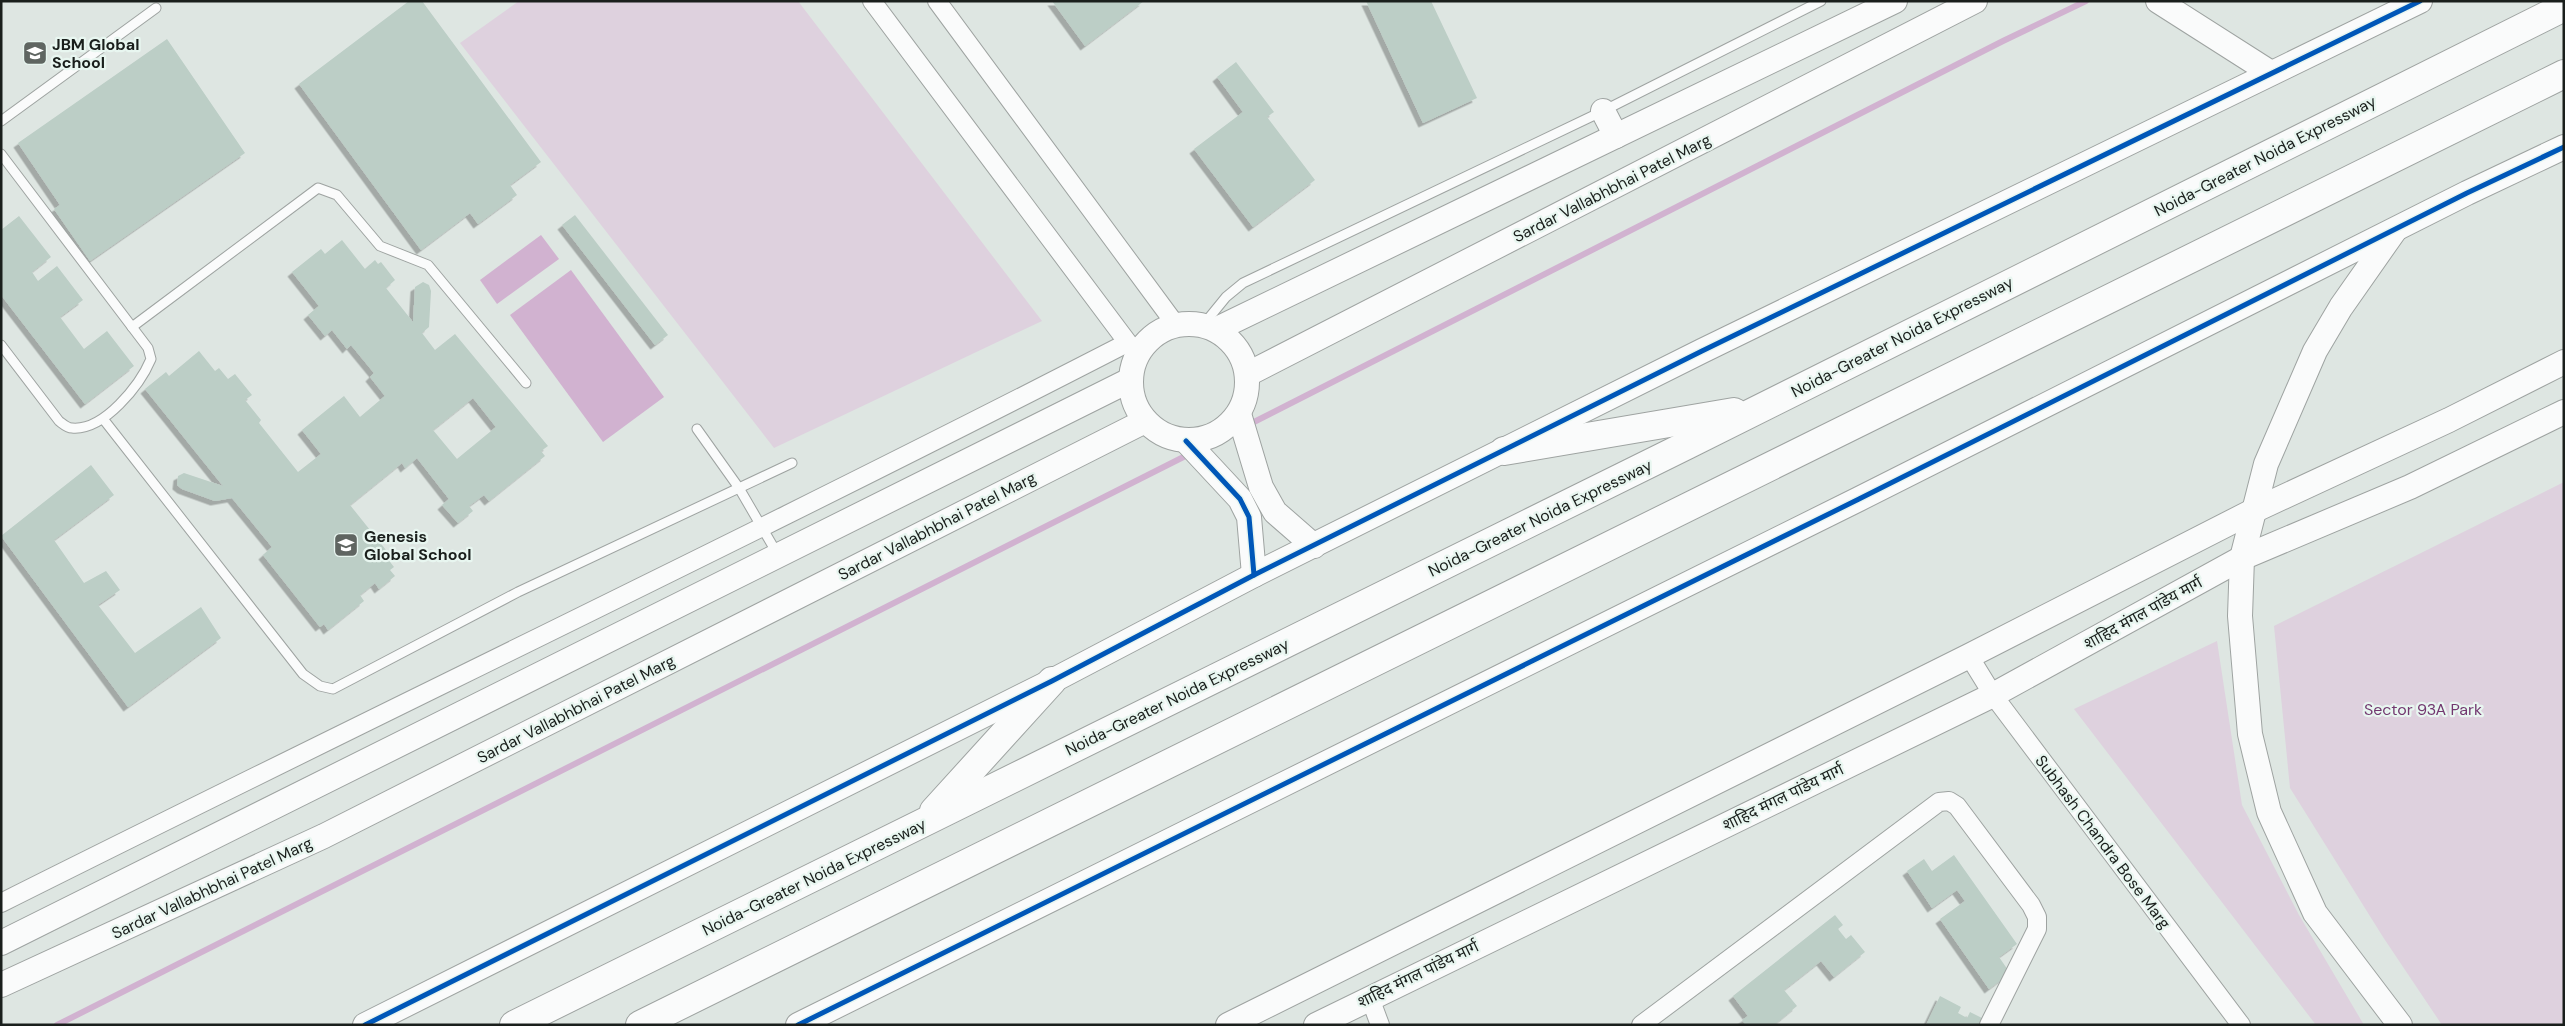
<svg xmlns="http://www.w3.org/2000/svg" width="2565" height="1026" viewBox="0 0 2565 1026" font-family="'DM Sans','Noto Sans Devanagari',sans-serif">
<defs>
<filter id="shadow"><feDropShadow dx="-4.5" dy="4.5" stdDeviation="0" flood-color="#0004"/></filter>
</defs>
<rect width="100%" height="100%" fill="#dee6e2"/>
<g fill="#ded1de">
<path d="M519,1H798L1042,321L774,448L460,43Z"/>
<path d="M2564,482V1025H2442L2383,937L2290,788L2274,626Z"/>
<path d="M2217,641L2242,805L2299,915L2364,1025H2316L2074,709Z"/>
</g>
<g fill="#d1b2d0">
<path d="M541,235L559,259L497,304L480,280Z"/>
<path d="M571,270L664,397L603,442L510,315Z"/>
</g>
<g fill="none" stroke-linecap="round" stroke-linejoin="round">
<g stroke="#d1b2d0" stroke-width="6">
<path d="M1248,425L2003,41L2086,1"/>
<path d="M57,1025L1239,429"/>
</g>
</g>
<g fill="#bccec6" fill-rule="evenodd" filter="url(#shadow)">
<path d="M409,1H422L541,162L510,185L517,195L478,224L470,213L421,250L299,84Z"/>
<path d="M1052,1H1144L1085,46Z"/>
<path d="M1366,1H1431L1477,98L1423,123Z"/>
<path d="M167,39L245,153L90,261L54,209L60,205L18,143Z"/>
<path d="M1236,62L1274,112L1267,117L1315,180L1253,227L1194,149L1243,112L1217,77Z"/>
<path d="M575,215L668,335L655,345L562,225Z"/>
<path d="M19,216L51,257L32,272L38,281L57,266L83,300L60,317L84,349L107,331L134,366L85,404L1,295V230Z"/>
<path d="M342,240L365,269L375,260L378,264L381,262L395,280L386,288L413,322L415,287L423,282L429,285L431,291L429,327L422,333L435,350L455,334L548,446L541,451L545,456L489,501L484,495L469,506L473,511L458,523L442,505L449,499L417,458L405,468L402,463L350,505L386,550L383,553L394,567L390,570L395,576L379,589L375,583L360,595L364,601L328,630L324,624L320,627L263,555L272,547L232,498L215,501L182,489L177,485L178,476L184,473L223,486L145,389L166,372L169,376L199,351L215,371L219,368L228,379L235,374L252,395L245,400L261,420L259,423L298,472L321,454L302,430L344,396L360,417L385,396L370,377L374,373L351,345L347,349L332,330L325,336L308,315L319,306L292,272L321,249L325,254ZM473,398L496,427L457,459L433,430Z"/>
<path d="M91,465L114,495L54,540L84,583L106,571L120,590L98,605L135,653L201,607L221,638L128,707L1,536Z"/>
<path d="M1954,855L2017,944L1999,957L2010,973L1989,989L1940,919L1965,901L1957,890L1932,908L1907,871L1924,859L1932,871Z"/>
<path d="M1835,915L1843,925L1838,929L1846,939L1851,935L1865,952L1834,977L1821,961L1784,990L1797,1006L1774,1025H1746L1742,1020L1748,1016L1733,996Z"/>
<path d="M1940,996L1961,1007L1958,1013L1967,1018L1970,1012L1984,1019L1981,1025H1926Z"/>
</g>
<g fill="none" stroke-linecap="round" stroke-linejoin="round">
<defs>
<g id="lane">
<path d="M1,121L156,8"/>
<path d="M1,154L148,348L151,359C140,385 104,431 72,428C67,428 63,424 59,421L1,345"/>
<path d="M1204,324L1226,297L1243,283L1603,111L1821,1"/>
<path d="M132,327L318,188L337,195L380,246L428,265L526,383"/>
<path d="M104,420L303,674L320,686L333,689L518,592L792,463"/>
<path d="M697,429L739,488L778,555"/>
</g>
<g id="street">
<path d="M872,1L1137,355"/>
<path d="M937,1L1176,325"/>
<path d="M1969,656L1993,695L2241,1025"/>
<path d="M1,903C376,715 754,535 1127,343"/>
<path d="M1370,998L1380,1025"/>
<path d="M1641,1025L1939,802L1949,801L1957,806L2031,905L2037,917V929L1989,1025"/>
</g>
<g id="secondary">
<path d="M2158,1L2271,73"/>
<path d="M1603,111L1616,136"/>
<path d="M2395,230L2341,307L2315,351L2266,464L2242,558L2240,616L2250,734L2269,812L2315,913L2400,1025"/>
<circle cx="1189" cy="382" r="58"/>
<path d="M1217,329L1895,1"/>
<path d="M1248,374L1975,1"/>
<path d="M1239,414L1261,487L1275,512L1314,546"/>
<path d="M1186,441L1240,499L1249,517L1254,575"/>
<path d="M1,943L1130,380"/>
<path d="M1,985L324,836L1145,421"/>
<path d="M365,1025L1052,681L1254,575L1702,351L2420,1"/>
<path d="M798,1025L1859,499L2467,193L2564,147"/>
<path d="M1228,1025L1969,656L2253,511L2449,420L2564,362"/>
<path d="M1316,1025L1993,695L2242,558L2410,487L2564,412"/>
</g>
<g id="highway">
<path d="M1504,451L1734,412"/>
<path d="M934,811L1052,681"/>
<path d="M514,1025L1687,445L2564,7"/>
<path d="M640,1025L2564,74"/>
</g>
</defs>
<use href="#lane" stroke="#9ea3a1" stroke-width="11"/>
<use href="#street" stroke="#9ea3a1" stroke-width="20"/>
<use href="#secondary" stroke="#9ea3a1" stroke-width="26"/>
<use href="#highway" stroke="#9ea3a1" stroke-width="30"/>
<use href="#lane" stroke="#fafbfb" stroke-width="9"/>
<use href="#street" stroke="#fafbfb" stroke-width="18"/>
<use href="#secondary" stroke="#fafbfb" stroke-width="24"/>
<use href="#highway" stroke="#fafbfb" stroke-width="28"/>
<defs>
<g id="cycleway">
<path d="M1186,441L1240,499L1249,517L1254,575"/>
<path d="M365,1025L1052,681L1254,575L1702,351L2420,1"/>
<path d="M798,1025L1859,499L2467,193L2564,147"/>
</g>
</defs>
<use href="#cycleway" stroke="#e8f6f0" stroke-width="8"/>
<use href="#cycleway" stroke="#0057b8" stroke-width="5"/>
</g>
<defs>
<symbol id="school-square" viewBox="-11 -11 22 22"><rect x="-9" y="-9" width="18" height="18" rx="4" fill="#5f6561" stroke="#e8f6f0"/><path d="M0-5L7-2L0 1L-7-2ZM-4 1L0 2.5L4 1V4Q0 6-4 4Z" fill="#fff"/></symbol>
</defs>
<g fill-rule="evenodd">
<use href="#school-square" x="21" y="39" width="28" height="28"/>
<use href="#school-square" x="332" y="531" width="28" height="28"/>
</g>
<g text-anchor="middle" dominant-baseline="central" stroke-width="4.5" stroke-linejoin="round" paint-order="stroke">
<g font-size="16" font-weight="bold" fill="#1a1f1c" stroke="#e8f6f0" text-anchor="start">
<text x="52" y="44">JBM Global<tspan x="52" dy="18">School</tspan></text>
<text x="364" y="536">Genesis<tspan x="364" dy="18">Global School</tspan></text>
</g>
<g font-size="16" fill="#1a1f1c" stroke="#e8f6f0">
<text transform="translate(2265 156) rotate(-27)">Noida-Greater Noida Expressway</text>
<text transform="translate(1612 188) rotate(-27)">Sardar Vallabhbhai Patel Marg</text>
<text transform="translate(1902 337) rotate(-27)">Noida-Greater Noida Expressway</text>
<text transform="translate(1540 518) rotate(-26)">Noida-Greater Noida Expressway</text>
<text transform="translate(937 526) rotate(-27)">Sardar Vallabhbhai Patel Marg</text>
<text transform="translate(2143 613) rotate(-29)">शाहिद मंगल पांडेय मार्ग</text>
<text transform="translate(1177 697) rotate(-26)">Noida-Greater Noida Expressway</text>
<text transform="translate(576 709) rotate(-27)">Sardar Vallabhbhai Patel Marg</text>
<text transform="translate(1783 797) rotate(-26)">शाहिद मंगल पांडेय मार्ग</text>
<text transform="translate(2103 842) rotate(53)">Subhash Chandra Bose Marg</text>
<text transform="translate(814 877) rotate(-26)">Noida-Greater Noida Expressway</text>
<text transform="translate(212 888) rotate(-25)">Sardar Vallabhbhai Patel Marg</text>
<text transform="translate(1418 974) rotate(-26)">शाहिद मंगल पांडेय मार्ग</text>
</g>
<g font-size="16" fill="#72376f" stroke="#e8f6f0">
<text x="2423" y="709">Sector 93A Park</text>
</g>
</g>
<rect width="2565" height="1026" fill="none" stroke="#1a1f1c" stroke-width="5"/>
</svg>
